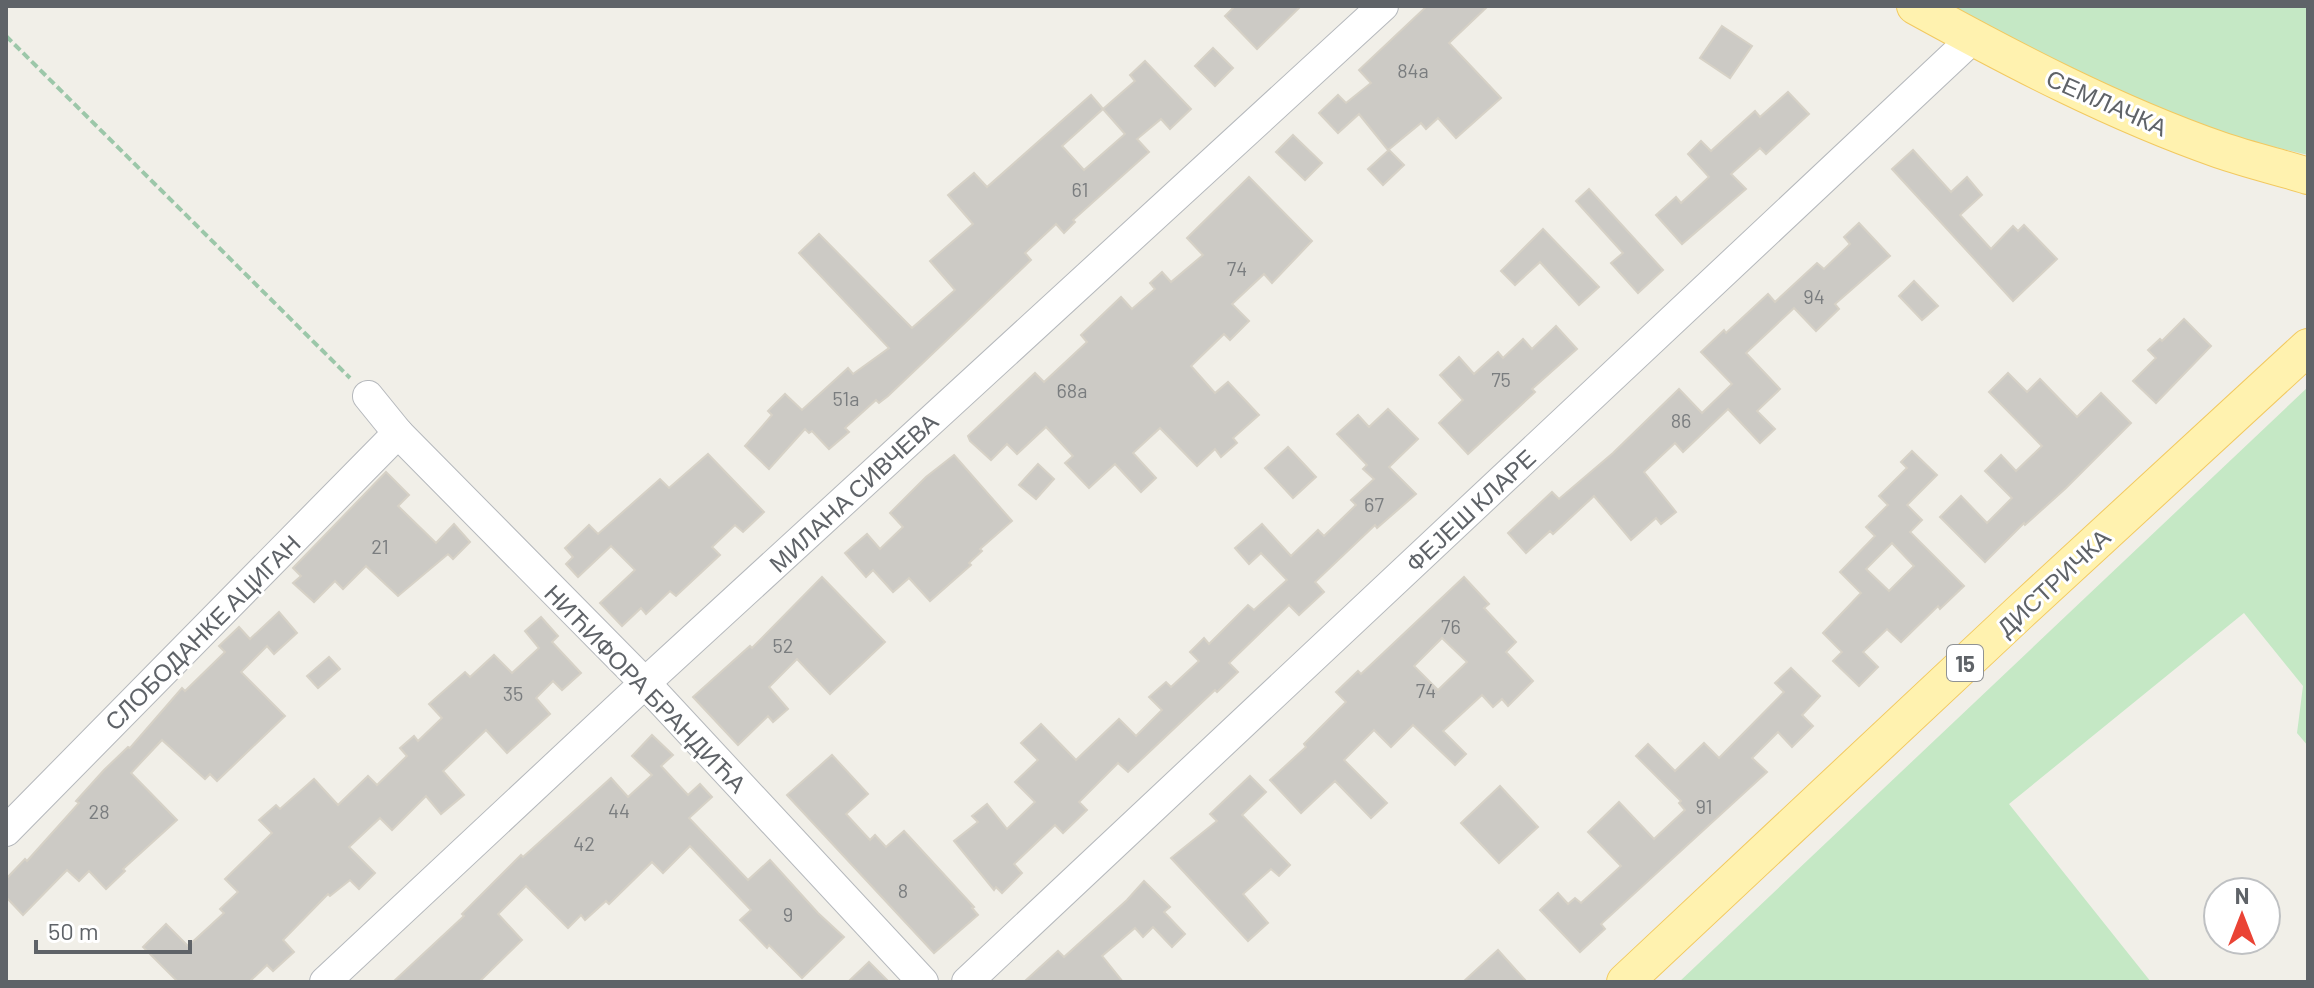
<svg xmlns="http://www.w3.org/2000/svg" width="2314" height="988" viewBox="0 0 2314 988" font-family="Barlow,sans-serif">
<rect width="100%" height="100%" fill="#f1efe8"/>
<g fill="#c5e8c5">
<path d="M1948,6H2308V155L2220,134L2136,106Z"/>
<path d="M2308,387V746L2297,733L2303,686L2244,613L2009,804L2151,982H1679Z"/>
</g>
<g fill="#cccac5" stroke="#d6d1c6" stroke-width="2" fill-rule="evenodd">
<path d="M1235,6H1301L1257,49L1225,16Z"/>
<path d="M1427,6H1488L1449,43L1501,98L1456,138L1438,118L1426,129L1421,123L1388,150L1359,114L1338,133L1319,113L1338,95L1346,103L1371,83L1359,70Z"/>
<path d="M1722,26L1752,46L1730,78L1700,58Z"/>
<path d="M1213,48L1233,68L1215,86L1195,66Z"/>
<path d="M1145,61L1191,109L1170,129L1161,119L1137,139L1149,152L1073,220L1075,222L1064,233L1056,224L1025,253L1031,260L888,396L879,403L876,400L845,428L849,432L829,449L812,431L809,433L805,429L769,469L745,446L772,415L768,411L785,394L802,410L848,368L853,374L889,348L799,253L819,234L912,328L955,290L930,261L973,224L948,195L974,173L987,187L1091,95L1103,109L1135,81L1130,75ZM1103,109L1125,134L1084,170L1062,146Z"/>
<path d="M1788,92L1809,114L1766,154L1760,148L1731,174L1746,189L1682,244L1656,215L1676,197L1681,203L1709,177L1688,154L1701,141L1711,151L1755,111L1760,117Z"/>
<path d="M1293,135L1322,163L1305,180L1276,152Z"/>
<path d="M1389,150L1404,165L1383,185L1368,169Z"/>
<path d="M1913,150L1951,192L1967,177L1982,195L1960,215L1991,249L2013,226L2018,231L2024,225L2057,259L2013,301L1892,169Z"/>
<path d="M1249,177L1312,241L1272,283L1264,274L1232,304L1249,321L1230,340L1224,334L1191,366L1215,393L1228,382L1259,415L1233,438L1237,443L1221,457L1215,449L1197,466L1160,428L1133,453L1156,478L1141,492L1115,464L1089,488L1065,463L1073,456L1046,427L1017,454L1007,444L991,460L970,441L968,436L1035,373L1044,382L1087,342L1081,335L1121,297L1132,309L1155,289L1150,283L1162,272L1171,282L1203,255L1187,238Z"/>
<path d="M1589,189L1663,270L1638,293L1611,263L1623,253L1576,201Z"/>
<path d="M1859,223L1890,256L1835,304L1839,309L1816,331L1794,308L1746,353L1780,389L1757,411L1775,429L1760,443L1728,409L1683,452L1675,443L1644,472L1676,512L1661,524L1656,518L1631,540L1594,496L1553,534L1550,531L1526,553L1508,533L1552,492L1559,499L1613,453L1679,389L1702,413L1732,384L1701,352L1724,330L1726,333L1768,294L1775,302L1817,263L1824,269L1850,244L1844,237Z"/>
<path d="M1543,229L1599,287L1579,305L1540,262L1515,285L1501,271Z"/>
<path d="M1914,281L1938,306L1922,320L1899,296Z"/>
<path d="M2184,319L2211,346L2156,403L2133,381L2156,358L2148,350L2160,339L2162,341Z"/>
<path d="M1556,326L1577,349L1532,389L1535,392L1468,454L1439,423L1463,400L1440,375L1459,357L1474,374L1498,352L1503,358L1523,339L1532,349Z"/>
<path d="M2008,373L2027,392L2040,379L2077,417L2101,393L2131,423L2066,488L2025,525L2024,523L1985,562L1940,517L1961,496L1987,523L2012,498L1985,471L2001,455L2016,471L2042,446L1989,392Z"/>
<path d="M1388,409L1418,439L1389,467L1416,494L1377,528L1375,525L1315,582L1324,592L1299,615L1289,605L1229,663L1238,672L1217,692L1215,690L1128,772L1118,763L1079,802L1087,810L1063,833L1055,825L1014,864L1022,873L1002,893L996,887L994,890L954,841L978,822L972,816L987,804L1007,829L1035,802L1015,782L1038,760L1021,743L1041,724L1076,760L1119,719L1136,736L1162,710L1149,697L1166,682L1171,687L1199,661L1190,652L1204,638L1209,644L1248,605L1254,610L1287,580L1261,553L1249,564L1235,548L1262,524L1291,556L1318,530L1324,536L1356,505L1351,500L1374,479L1363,469L1367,465L1337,434L1358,415L1369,427Z"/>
<path d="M1288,447L1316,477L1293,498L1265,468Z"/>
<path d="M1912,451L1937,475L1907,505L1922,520L1910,532L1964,586L1940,609L1938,606L1901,642L1887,629L1863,652L1878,667L1859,686L1833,661L1842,652L1823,633L1861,593L1840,572L1875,536L1866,527L1888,505L1879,496L1907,468L1901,462ZM1892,543L1914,566L1889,591L1866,569Z"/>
<path d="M708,454L764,512L743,532L735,525L712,547L720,555L676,596L670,591L646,614L641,608L622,626L600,603L635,570L611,546L578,577L566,564L573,557L565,548L589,525L598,534L660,479L669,488Z"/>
<path d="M954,455L1012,521L980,549L982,551L969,563L971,565L930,601L909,578L893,592L873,570L866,577L845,553L867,534L880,549L903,527L890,513L926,477Z"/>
<path d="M1038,464L1054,479L1036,499L1019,485Z"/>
<path d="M386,472L409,495L398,506L436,543L454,524L470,542L453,559L448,554L398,596L366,566L343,589L335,581L314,602L293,583L301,576L293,568Z"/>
<path d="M822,577L885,642L830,694L797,659L769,687L788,709L773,722L768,716L738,745L693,697L750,646L752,648Z"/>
<path d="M1464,577L1489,604L1484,608L1516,642L1506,652L1533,681L1508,706L1502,699L1493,707L1482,695L1443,731L1466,754L1455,765L1413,725L1391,747L1374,730L1344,760L1387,803L1371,818L1335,781L1301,813L1270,780L1306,747L1304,744L1346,702L1336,692L1358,671L1361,674ZM1442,638L1467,662L1438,690L1414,666Z"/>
<path d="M279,612L297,633L274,654L267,646L241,672L285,716L217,781L210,774L205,779L162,740L131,773L177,820L123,869L125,871L106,889L89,871L79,881L67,870L23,915L6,897V879L25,859L27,861L79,803L76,801L104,770L128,747L130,748L182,688L185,691L225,652L219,646L239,627L250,639Z"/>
<path d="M541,617L558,636L552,642L581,673L562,690L553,681L536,698L550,714L507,753L486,730L443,771L464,795L441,814L426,796L392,830L380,818L349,847L375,873L359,889L350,880L330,896L328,894L283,940L294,952L273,971L267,965L249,982H178L143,947L166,924L188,946L224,913L220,909L238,892L225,879L272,833L259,820L276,805L280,809L314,779L338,805L368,776L377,785L407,756L400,748L414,736L418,741L442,718L429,704L465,672L470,677L494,655L512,673L539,648L525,631Z"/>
<path d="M329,657L340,669L318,688L307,676Z"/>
<path d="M1791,668L1820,696L1802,715L1813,726L1792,747L1778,732L1752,758L1767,772L1601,924L1605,929L1580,952L1540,910L1558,893L1568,904L1575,898L1581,903L1621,866L1588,832L1619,802L1654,839L1685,810L1679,803L1681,801L1636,756L1648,744L1675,771L1704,743L1719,758L1784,692L1775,683Z"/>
<path d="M652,735L673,755L661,766L688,795L700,784L712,797L689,818L748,880L770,860L818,913L844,937L802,978L769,945L767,948L740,920L751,910L690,846L663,873L652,862L609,904L606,901L585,920L581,915L568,928L526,886L498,914L522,940L479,982H393L464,916L462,914L521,855L523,857L611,778L628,797L652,775L632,756Z"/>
<path d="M832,755L868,794L846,814L870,840L875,835L886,847L904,831L974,907L972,908L978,915L934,953L787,795Z"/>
<path d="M1250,776L1266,792L1242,815L1290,865L1279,876L1271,869L1243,894L1268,923L1248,941L1171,858L1217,821L1210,814Z"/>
<path d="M1500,786L1538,827L1499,863L1461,823Z"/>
<path d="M1144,881L1170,907L1164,912L1185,934L1172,947L1153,927L1143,937L1135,928L1102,956L1123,982H1024L1058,951L1064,957L1127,900Z"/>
<path d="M1498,950L1527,982H1463Z"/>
<path d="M869,962L889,982H848Z"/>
</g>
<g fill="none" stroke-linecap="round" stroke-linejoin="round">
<defs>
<g id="minor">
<path d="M368,396L398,433L645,683L923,982"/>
<path d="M6,831L398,433"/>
<path d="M325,982L645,683L1383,6"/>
<path d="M967,982L1973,38"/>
</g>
<g id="major">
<path d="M1915,6C2013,60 2114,113 2220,150C2249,160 2279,167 2308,176"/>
<path d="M1625,982L2019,613L2308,347"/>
</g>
</defs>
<use href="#minor" stroke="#b5b8bc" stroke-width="32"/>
<use href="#major" stroke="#f2c960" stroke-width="38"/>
<path stroke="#9cc7a9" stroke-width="4" stroke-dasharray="8 4" stroke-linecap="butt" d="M6,36L350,378"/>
<use href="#minor" stroke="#fff" stroke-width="30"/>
<use href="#major" stroke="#fff2af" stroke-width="36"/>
</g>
<g text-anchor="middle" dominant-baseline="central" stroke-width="6" stroke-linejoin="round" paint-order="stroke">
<g font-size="20" fill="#7a7d7f">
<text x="1413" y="70">84a</text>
<text x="1080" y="189">61</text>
<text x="1237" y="268">74</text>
<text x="1814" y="296">94</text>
<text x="1501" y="379">75</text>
<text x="1072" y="390">68a</text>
<text x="846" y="398">51a</text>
<text x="1681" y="420">86</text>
<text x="1374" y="504">67</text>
<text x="380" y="546">21</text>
<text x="1451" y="626">76</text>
<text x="783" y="645">52</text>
<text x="1426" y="690">74</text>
<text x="513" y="693">35</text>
<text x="1704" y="806">91</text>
<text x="619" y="810">44</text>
<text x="99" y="811">28</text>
<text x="584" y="843">42</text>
<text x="903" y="890">8</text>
<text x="788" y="914">9</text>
</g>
<rect fill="#fff" stroke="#8f9295" stroke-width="2" x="1947" y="645" width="36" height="36" rx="6"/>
<g font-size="22" font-weight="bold" fill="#5f6368">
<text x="1965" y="663">15</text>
</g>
<g font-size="24" fill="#5f6368" stroke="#fff">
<text transform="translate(2107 102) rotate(24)">СЕМЛАЧКА</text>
<text transform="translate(853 492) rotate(-43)">МИЛАНА СИВЧЕВА</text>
<text transform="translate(1470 510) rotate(-43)">ФЕЈЕШ КЛАРЕ</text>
<text transform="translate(2053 582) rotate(-43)">ДИСТРИЧКА</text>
<text transform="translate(202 632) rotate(-45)">СЛОБОДАНКЕ АЦИГАН</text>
<text transform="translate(646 688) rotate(46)">НИЋИФОРА БРАНДИЋА</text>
</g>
</g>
<rect width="2314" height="988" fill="none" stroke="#5f6368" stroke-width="16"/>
<g transform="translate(2242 916)"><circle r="38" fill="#ffffff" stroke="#bfc1c3" stroke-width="2"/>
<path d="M0-6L14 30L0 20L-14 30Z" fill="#ea4335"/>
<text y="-12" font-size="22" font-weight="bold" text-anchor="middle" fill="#5f6368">N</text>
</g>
<path d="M36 940v12h154v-12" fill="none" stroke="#5f6368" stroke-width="4"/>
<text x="48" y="940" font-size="24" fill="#5f6368" stroke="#ffffff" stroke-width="6" paint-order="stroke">50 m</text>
</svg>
